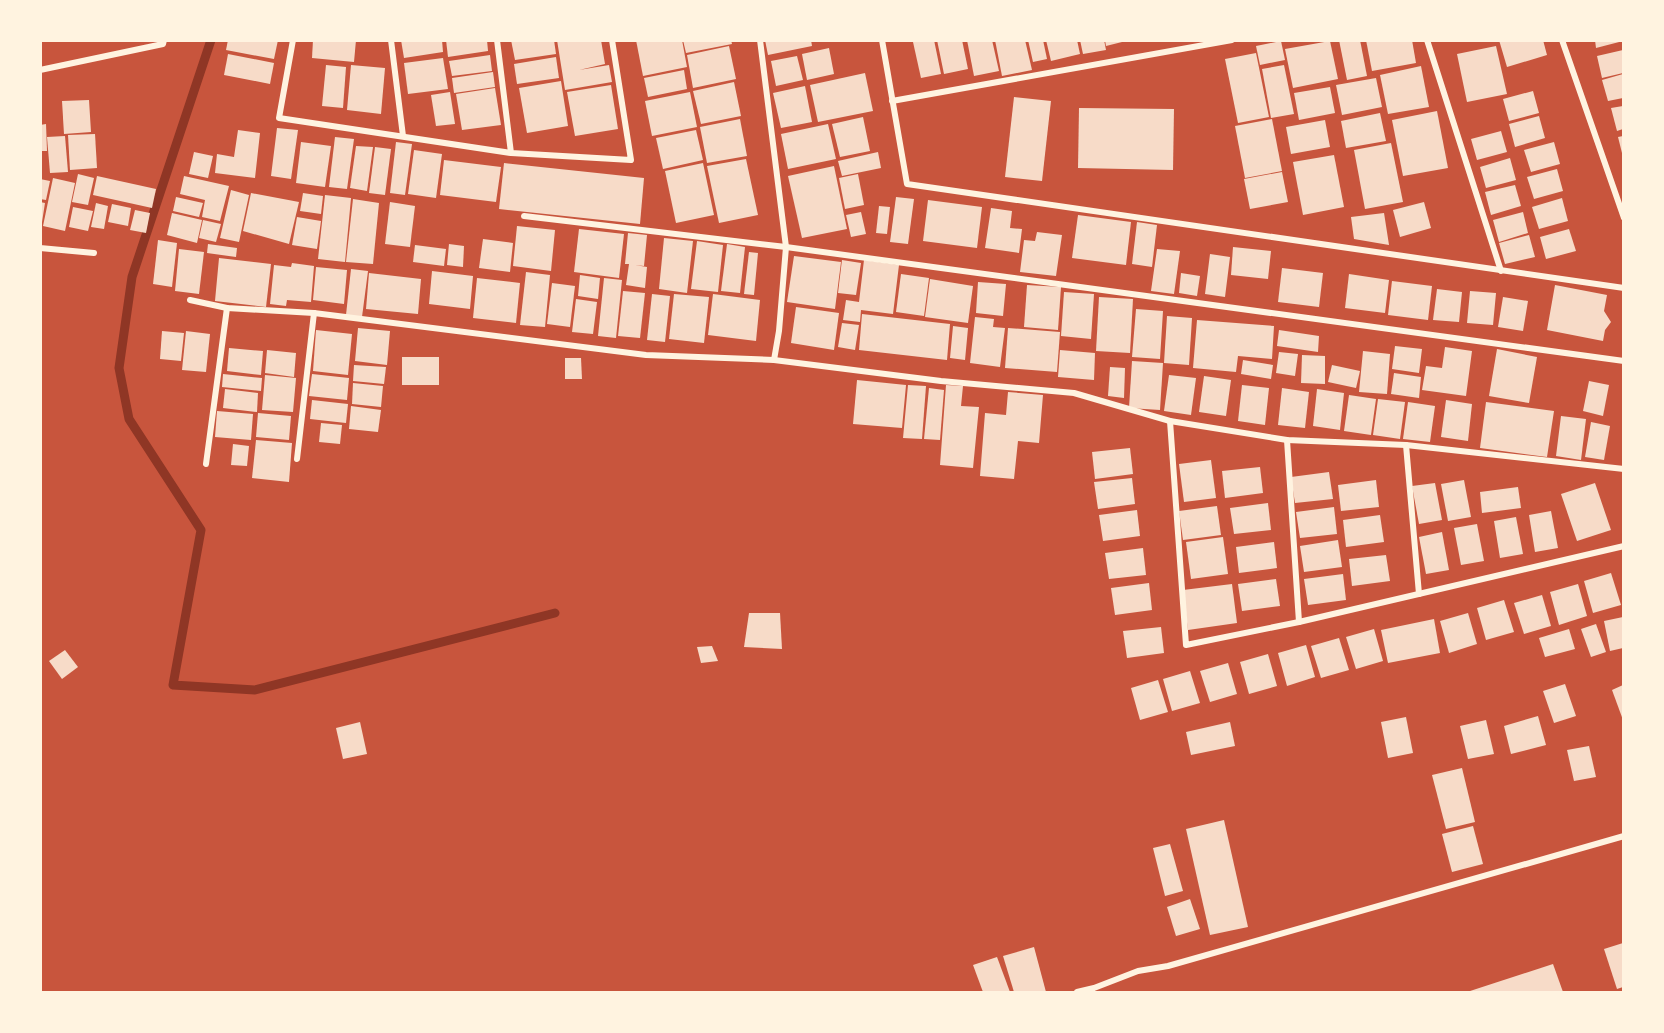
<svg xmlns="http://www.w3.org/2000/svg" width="1664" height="1033" viewBox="0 0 1664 1033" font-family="Georgia,serif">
<rect width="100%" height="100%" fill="#c8553d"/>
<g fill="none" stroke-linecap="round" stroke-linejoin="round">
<path stroke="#8f3625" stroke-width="9" d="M211,40L132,277L119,368L129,419L201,530L173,685L255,690L555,613"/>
</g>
<g fill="#f7dbc8">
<path d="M228,40H278L274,59L226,50Z"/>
<path d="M313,40H356L354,62L312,58Z"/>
<path d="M401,40H442L443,52L404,58Z"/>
<path d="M446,40H487L488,51L448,57Z"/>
<path d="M511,40H554L556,54L515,60Z"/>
<path d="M557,40H601L605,64L579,70L609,65L612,82L565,90Z"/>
<path d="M636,40H682L687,67L643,76Z"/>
<path d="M683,40H731L732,44L686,53Z"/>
<path d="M765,40H811L812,46L768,55Z"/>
<path d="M922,40H934L941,74L921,78L913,42Z"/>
<path d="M937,40H962L968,69L944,74Z"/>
<path d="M967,40H992L999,71L974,76Z"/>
<path d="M995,40H1025L1032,70L1002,76Z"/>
<path d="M1028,40H1043L1047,59L1033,62Z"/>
<path d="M1046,40H1077L1080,54L1051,61Z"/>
<path d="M1080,40H1104L1106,50L1083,54Z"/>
<path d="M1105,40H1126V41L1106,46Z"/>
<path d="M1339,40H1360L1367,76L1347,80Z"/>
<path d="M1366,40H1412L1416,63L1372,71Z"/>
<path d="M1499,40H1543L1547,55L1507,67Z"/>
<path d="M1595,40H1623V41L1596,48Z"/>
<path d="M1281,41L1285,60L1260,65L1256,46Z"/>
<path d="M1330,41L1338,79L1293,88L1285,49Z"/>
<path d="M729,46L736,79L693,88L687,55Z"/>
<path d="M1496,46L1507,94L1467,102L1457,54Z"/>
<path d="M829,48L834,74L807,80L802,54Z"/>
<path d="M1623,50V73L1602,78L1597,56Z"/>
<path d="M1256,53L1269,117L1238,123L1225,59Z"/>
<path d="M228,54L274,63L270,84L224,75Z"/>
<path d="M490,55L492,71L452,76L449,61Z"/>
<path d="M797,56L803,80L776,86L771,61Z"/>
<path d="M556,57L559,78L517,84L514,64Z"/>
<path d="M443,58L448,89L408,94L404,63Z"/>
<path d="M326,65L346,67L343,108L322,106Z"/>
<path d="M351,65L385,68L381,114L347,110Z"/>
<path d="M1284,65L1294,114L1271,118L1262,69Z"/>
<path d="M1421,66L1429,107L1388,114L1380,75Z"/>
<path d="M684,70L687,89L648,97L644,78Z"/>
<path d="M493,72L495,87L454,93L452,78Z"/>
<path d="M865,73L873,111L818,122L810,85Z"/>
<path d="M1623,74V98L1608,101L1602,80Z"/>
<path d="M1376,78L1382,107L1342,115L1336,85Z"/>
<path d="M561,81L568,126L527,133L519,88Z"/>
<path d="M734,82L741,116L701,124L693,91Z"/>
<path d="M611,85L618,129L575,136L567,92Z"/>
<path d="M805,86L812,122L781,128L773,93Z"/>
<path d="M1330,87L1335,113L1299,120L1294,93Z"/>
<path d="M495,88L501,125L462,130L456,94Z"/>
<path d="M1533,91L1539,113L1509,121L1503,99Z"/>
<path d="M450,92L455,124L436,126L431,95Z"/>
<path d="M690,92L697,127L652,136L645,101Z"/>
<path d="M1014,97L1051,101L1042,181L1005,177Z"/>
<path d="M89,100L91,132L64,134L62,101Z"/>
<path d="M1623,106V129L1617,131L1611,108Z"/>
<path d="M1079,108L1174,109L1173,170L1078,168Z"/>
<path d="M1437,111L1448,168L1403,176L1392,120Z"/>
<path d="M1380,113L1386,141L1346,148L1341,121Z"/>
<path d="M1539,116L1545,138L1515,147L1509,124Z"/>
<path d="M863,117L870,151L840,157L832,124Z"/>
<path d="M740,119L747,156L707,163L700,127Z"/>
<path d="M1272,119L1282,171L1245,178L1235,126Z"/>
<path d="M1325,120L1330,147L1291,154L1286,127Z"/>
<path d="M46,124L47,151H40V125Z"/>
<path d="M828,124L836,159L788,169L781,134Z"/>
<path d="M277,128L298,130L291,179L271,176Z"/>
<path d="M238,130L260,133L255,178L215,173L217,154L234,157Z"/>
<path d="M696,130L703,160L663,169L656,138Z"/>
<path d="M1501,131L1507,152L1477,160L1471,139Z"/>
<path d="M95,134L97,168L70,170L68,135Z"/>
<path d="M65,136L68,172L50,173L47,137Z"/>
<path d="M1623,136V157L1618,137Z"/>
<path d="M335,137L354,139L347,189L329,187Z"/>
<path d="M301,142L331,146L325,187L296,183Z"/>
<path d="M396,142L412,144L405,195L390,193Z"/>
<path d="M1554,142L1560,164L1531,172L1524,150Z"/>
<path d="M1391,143L1403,202L1365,209L1354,150Z"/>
<path d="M356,146L373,147L367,191L350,188Z"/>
<path d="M375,147L391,149L385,195L369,193Z"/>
<path d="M414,150L442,154L436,198L408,194Z"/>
<path d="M194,152L213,156L208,178L189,174Z"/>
<path d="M878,152L881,168L842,176L838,161Z"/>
<path d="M1334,155L1344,207L1303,215L1293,162Z"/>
<path d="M1510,158L1516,180L1486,188L1480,167Z"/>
<path d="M746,159L758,215L719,223L707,166Z"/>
<path d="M444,160L501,167L496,202L440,195Z"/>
<path d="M504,163L644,178L640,224L499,209Z"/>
<path d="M703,163L714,215L676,223L665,171Z"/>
<path d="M834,166L847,229L802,238L788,176Z"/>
<path d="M1557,169L1563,191L1534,199L1527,177Z"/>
<path d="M1282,172L1288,202L1250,209L1244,179Z"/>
<path d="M78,174L94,178L88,205L72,202Z"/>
<path d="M858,174L864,205L845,209L839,178Z"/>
<path d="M97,176L156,189L152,208L93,195Z"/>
<path d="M184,176L229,186L220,221L202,217L205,200L180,194Z"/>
<path d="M53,178L75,183L65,231L43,226Z"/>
<path d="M40,179L50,181L46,200L40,199Z"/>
<path d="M1515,185L1521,206L1491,215L1485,192Z"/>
<path d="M231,190L249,195L239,242L220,238Z"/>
<path d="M251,193L299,202L289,244L243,231Z"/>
<path d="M303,193L323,196L321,214L300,211Z"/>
<path d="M325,195L351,198L345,262L318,259Z"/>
<path d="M176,197L203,203L199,217L173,211Z"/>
<path d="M896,197L914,199L908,244L890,242Z"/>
<path d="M1562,198L1568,221L1539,229L1532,207Z"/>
<path d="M353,199L379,203L373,264L346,262Z"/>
<path d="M928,200L982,207L977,248L923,241Z"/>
<path d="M40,202L45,203L42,222H40Z"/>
<path d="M390,202L415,206L410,247L385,244Z"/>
<path d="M1424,202L1431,228L1400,237L1393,210Z"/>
<path d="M96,203L108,206L104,229L91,227Z"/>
<path d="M112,204L131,208L128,226L108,222Z"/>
<path d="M879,206L890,207L887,234L876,233Z"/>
<path d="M73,207L93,211L88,231L69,227Z"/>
<path d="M991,208L1012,211L1010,228L1022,229L1019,253L985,248Z"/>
<path d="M135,210L150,213L146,233L130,230Z"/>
<path d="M861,212L866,234L851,237L846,215Z"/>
<path d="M1523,212L1528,233L1499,242L1493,220Z"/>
<path d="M172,213L202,220L197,243L167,235Z"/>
<path d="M1384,213L1389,245L1354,239L1351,217Z"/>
<path d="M1078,215L1131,222L1126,265L1072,258Z"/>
<path d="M297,217L321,221L317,249L292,245Z"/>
<path d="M203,220L221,224L216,242L199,238Z"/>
<path d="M1137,222L1157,225L1152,267L1132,264Z"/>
<path d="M517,226L555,230L551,271L513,266Z"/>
<path d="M579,229L624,234L619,278L574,272Z"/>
<path d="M1569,229L1576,251L1546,259L1540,237Z"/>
<path d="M1037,232L1062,235L1056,276L1020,272L1024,240L1035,241Z"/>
<path d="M628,233L647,235L644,266L635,265L647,267L645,288L626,285L629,264H625Z"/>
<path d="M1529,235L1535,257L1505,264L1499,243Z"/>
<path d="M664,238L693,241L687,293L659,289Z"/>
<path d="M483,239L513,243L510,272L479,268Z"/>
<path d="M158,240L177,243L172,287L153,284Z"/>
<path d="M697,241L723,245L718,292L691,289Z"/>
<path d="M208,244L237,248L236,257L207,253Z"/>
<path d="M449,244L464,246L463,267L447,265Z"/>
<path d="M727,244L745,247L740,293L721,291Z"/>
<path d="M415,245L446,249L444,266L413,262Z"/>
<path d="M1233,247L1271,251L1268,279L1231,275Z"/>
<path d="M179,249L204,252L199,294L175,291Z"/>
<path d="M1157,249L1180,251L1174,294L1151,291Z"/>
<path d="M749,252L758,253L754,295L744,294Z"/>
<path d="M1210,254L1230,257L1225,297L1205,294Z"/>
<path d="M794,256L841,262L835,309L787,302Z"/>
<path d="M219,258L271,264L266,307L215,301Z"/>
<path d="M842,260L861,263L856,295L838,293Z"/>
<path d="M864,260L899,265L893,314L861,310L860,322L843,320L846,300L859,302Z"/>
<path d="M292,263L314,266L311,302L287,300L286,306L270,304L274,265L291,267Z"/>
<path d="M316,267L347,270L344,304L313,300Z"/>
<path d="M1282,268L1323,273L1319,307L1278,302Z"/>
<path d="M351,269L368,271L362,317L346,315Z"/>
<path d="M432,271L473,276L470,309L429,304Z"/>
<path d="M526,272L550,275L545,327L520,325Z"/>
<path d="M369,273L421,279L418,314L366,309Z"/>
<path d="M1181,273L1200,276L1197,296L1179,293Z"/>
<path d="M901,274L929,278L924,316L896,312Z"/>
<path d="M1349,274L1389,280L1385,313L1345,308Z"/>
<path d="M580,275L600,278L598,299L578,296Z"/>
<path d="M477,278L520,283L516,323L473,318Z"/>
<path d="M604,278L622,280L616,338L598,336Z"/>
<path d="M930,279L973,286L968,323L925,317Z"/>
<path d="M1392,281L1432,286L1428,320L1388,315Z"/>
<path d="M978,282L1006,284L1003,316L976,313Z"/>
<path d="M552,283L575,286L570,327L547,324Z"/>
<path d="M1027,285L1061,287L1058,330L1024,327Z"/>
<path d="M1555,285L1607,295L1604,311L1611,322L1605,330L1603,341L1547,330Z"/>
<path d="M1437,289L1462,292L1459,322L1433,320Z"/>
<path d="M623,291L645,293L640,338L618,336Z"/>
<path d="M1470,291L1496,293L1493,325L1467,323Z"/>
<path d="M1064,292L1094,294L1091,339L1061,336Z"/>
<path d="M652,294L670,296L665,342L647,340Z"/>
<path d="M674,294L709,297L704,343L669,339Z"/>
<path d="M713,294L760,300L756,341L708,335Z"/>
<path d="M1099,297L1133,299L1130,353L1096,351Z"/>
<path d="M1503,297L1528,301L1523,331L1498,327Z"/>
<path d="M576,299L597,302L593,334L572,332Z"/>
<path d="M796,307L839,313L834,350L791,343Z"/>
<path d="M1136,309L1163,311L1160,359L1132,357Z"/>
<path d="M862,314L950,324L947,360L859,350Z"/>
<path d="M1167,316L1192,318L1189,365L1164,363Z"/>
<path d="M975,317L994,319L993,327L1005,328L1000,367L970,363Z"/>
<path d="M1197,320L1274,326L1272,359L1238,356L1236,372L1193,368Z"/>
<path d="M842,323L859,325L855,350L838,347Z"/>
<path d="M953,326L968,328L965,360L950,358Z"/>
<path d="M358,328L390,331L387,365L355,361Z"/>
<path d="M1008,328L1060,332L1057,372L1005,368Z"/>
<path d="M316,330L352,334L348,375L313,371Z"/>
<path d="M1279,330L1319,336L1318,352L1277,346Z"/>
<path d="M162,331L184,333L181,361L160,359Z"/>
<path d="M186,331L210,334L206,372L182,370Z"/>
<path d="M1395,346L1422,349L1419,373L1392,369Z"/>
<path d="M1445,347L1472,351L1466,396L1422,390L1426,366L1442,368Z"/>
<path d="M229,348L263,351L261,375L227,371Z"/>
<path d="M1497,349L1537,357L1529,403L1489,396Z"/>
<path d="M267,350L296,353L294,377L265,373Z"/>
<path d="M1060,350L1095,353L1094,380L1058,377Z"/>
<path d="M1363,351L1390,354L1387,394L1359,392Z"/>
<path d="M1279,352L1298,354L1295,376L1276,373Z"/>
<path d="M1302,355L1325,356V384L1301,383Z"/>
<rect x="402" y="357" width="37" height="28"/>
<path d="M565,358H581L582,379H565Z"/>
<path d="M1243,360L1273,365L1271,379L1241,374Z"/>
<path d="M1132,361L1163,363L1160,410L1129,408Z"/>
<path d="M354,365L386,367L384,384L353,381Z"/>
<path d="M1332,365L1360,371L1356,388L1328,382Z"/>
<path d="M1110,367L1125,368L1124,398L1108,396Z"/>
<path d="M1394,373L1421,377L1419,398L1391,394Z"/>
<path d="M223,374L262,378L261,391L222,387Z"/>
<path d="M312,374L349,378L347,400L309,396Z"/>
<path d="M265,375L296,378L293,412L262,410Z"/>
<path d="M1169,375L1196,378L1191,415L1164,411Z"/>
<path d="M1204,376L1231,380L1226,416L1199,412Z"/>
<path d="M857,380L906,385L902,428L853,424Z"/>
<path d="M1589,381L1609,385L1603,416L1583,411Z"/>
<path d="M353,383L383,386L381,407L352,404Z"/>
<path d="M908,385L926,386L922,439L903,438Z"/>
<path d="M946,385L963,386L961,406L979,407L973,468L940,465Z"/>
<path d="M1242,385L1269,388L1265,425L1238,421Z"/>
<path d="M929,388L944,390L940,440L924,439Z"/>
<path d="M1282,388L1309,392L1305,428L1278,425Z"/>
<path d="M225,389L258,393L257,412L223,408Z"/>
<path d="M1317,389L1344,393L1340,430L1313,426Z"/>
<path d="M1008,392L1043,395L1039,443L1018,441L1014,479L980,476L985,413L1006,415Z"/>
<path d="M1349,395L1376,399L1371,435L1344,431Z"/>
<path d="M1378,399L1405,402L1400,439L1373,435Z"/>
<path d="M312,400L348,404L346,423L310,419Z"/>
<path d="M1446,400L1472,404L1468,441L1441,437Z"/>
<path d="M1408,402L1435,406L1430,442L1403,439Z"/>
<path d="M1486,402L1554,411L1547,457L1480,448Z"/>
<path d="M351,406L381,410L378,432L349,429Z"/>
<path d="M217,411L253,414L251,440L215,437Z"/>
<path d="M258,413L291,416L289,440L256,437Z"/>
<path d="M1561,416L1586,419L1581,460L1556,456Z"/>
<path d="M1591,422L1610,426L1604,460L1585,457Z"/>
<path d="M321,423L342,425L340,444L319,442Z"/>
<path d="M256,440L292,443L289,482L252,478Z"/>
<path d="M233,444L249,446L247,466L231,465Z"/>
<path d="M1130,448L1133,474L1095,479L1092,452Z"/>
<path d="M1211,460L1216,498L1184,502L1179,464Z"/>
<path d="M1260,467L1263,493L1225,498L1222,471Z"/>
<path d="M1329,472L1333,499L1295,503L1291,477Z"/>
<path d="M1132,478L1135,504L1098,509L1094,482Z"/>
<path d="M1376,480L1379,507L1341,511L1338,485Z"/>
<path d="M1464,480L1471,517L1448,521L1441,484Z"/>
<path d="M1435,483L1442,520L1419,524L1412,486Z"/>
<path d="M1595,483L1611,530L1577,541L1561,494Z"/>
<path d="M1518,487L1521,508L1482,513L1480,492Z"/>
<path d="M1268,503L1271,530L1234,534L1230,508Z"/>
<path d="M1217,506L1221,535L1183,540L1179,511Z"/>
<path d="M1334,507L1337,534L1300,538L1296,512Z"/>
<path d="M1137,510L1140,536L1103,541L1099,515Z"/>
<path d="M1551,511L1558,548L1535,552L1529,515Z"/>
<path d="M1380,515L1384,542L1346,547L1343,520Z"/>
<path d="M1516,517L1523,554L1500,558L1494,521Z"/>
<path d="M1477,524L1484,561L1461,565L1454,528Z"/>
<path d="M1442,532L1449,570L1426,574L1419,537Z"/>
<path d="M1223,537L1228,574L1191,579L1186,542Z"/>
<path d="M1338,540L1342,567L1304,572L1300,546Z"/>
<path d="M1274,542L1277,568L1239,573L1236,547Z"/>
<path d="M1143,548L1146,575L1109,579L1105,553Z"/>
<path d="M1386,555L1390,581L1352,586L1349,559Z"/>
<path d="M1611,573L1621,605L1593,613L1584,581Z"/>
<path d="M1343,574L1346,600L1308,605L1304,579Z"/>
<path d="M1276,579L1280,606L1242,611L1238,584Z"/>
<path d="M1149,583L1152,610L1115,615L1111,588Z"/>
<path d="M1232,584L1237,623L1188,630L1183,590Z"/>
<path d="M1578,584L1587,616L1559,625L1550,592Z"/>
<path d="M1542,595L1551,626L1524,634L1514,603Z"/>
<path d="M1504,600L1514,632L1486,640L1477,608Z"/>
<path d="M749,613H780L782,649L744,647Z"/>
<path d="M1468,613L1477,644L1449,653L1440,621Z"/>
<path d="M1623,617V648L1610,651L1604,621Z"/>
<path d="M1434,619L1440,653L1388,663L1381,630Z"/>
<path d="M1596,624L1606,652L1591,657L1581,629Z"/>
<path d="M1161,627L1164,653L1127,658L1123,631Z"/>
<path d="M1374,629L1383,661L1356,669L1346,637Z"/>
<path d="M1569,629L1575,649L1545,657L1539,638Z"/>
<path d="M1339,638L1349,670L1321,678L1311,646Z"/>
<path d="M1306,645L1315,677L1287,686L1278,653Z"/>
<path d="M712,646L718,661L701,663L697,647Z"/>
<path d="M65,650L78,667L62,679L49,661Z"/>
<path d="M1268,654L1277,686L1249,694L1240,662Z"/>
<path d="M1228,663L1237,694L1210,702L1200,671Z"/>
<path d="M1190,671L1200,703L1172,711L1163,679Z"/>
<path d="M1158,680L1168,712L1140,720L1131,688Z"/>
<path d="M1565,684L1576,716L1554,723L1543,691Z"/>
<path d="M1623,685V720L1612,690Z"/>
<path d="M1538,716L1546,745L1511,754L1504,726Z"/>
<path d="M1406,717L1413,753L1388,758L1381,722Z"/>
<path d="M1486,720L1494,754L1468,759L1460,726Z"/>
<path d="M360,722L367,754L343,759L336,728Z"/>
<path d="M1230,722L1235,746L1191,755L1186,732Z"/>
<path d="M1589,746L1596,777L1574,781L1567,750Z"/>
<path d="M1462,768L1475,822L1446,829L1432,775Z"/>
<path d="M1224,820L1248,927L1210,935L1186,829Z"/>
<path d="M1473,826L1483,864L1452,872L1442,834Z"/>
<path d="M1170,844L1183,891L1165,896L1153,848Z"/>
<path d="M1190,899L1200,929L1176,936L1167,907Z"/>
<path d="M1623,943V987L1617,989L1604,949Z"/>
<path d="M1034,947L1046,992H1014L1003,956Z"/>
<path d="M997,957L1010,992H983L973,965Z"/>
<path d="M1553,964L1563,992H1467Z"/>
</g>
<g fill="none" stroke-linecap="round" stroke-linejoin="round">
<g stroke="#fff3e0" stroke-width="6">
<path d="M293,40L279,118L511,153L631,160L612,40"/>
<path d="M391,40L403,136"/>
<path d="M497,40L511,153"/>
<path d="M760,40L786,247L779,331L774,360"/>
<path d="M882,40L907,184L1624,288"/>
<path d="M1427,40L1501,271"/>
<path d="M1562,40L1624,218"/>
<path d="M40,70L163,44L164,40"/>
<path d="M892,101L1232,40"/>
<path d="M524,216L786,247L1624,361"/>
<path d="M40,248L94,253"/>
<path d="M190,300L227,308L314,313L646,355L774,360L941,381L1074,393L1170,421L1287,440L1406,445L1624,469"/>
<path d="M1170,421L1186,645L1299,622L1624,546"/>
<path d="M1287,440L1299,622"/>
<path d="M1406,445L1419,594"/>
<path d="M297,459L314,313"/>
<path d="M206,464L227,308"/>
<path d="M1077,992L1094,988L1138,971L1168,966L1624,836"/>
</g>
</g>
<rect width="1664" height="1033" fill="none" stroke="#fff3e0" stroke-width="84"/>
</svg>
